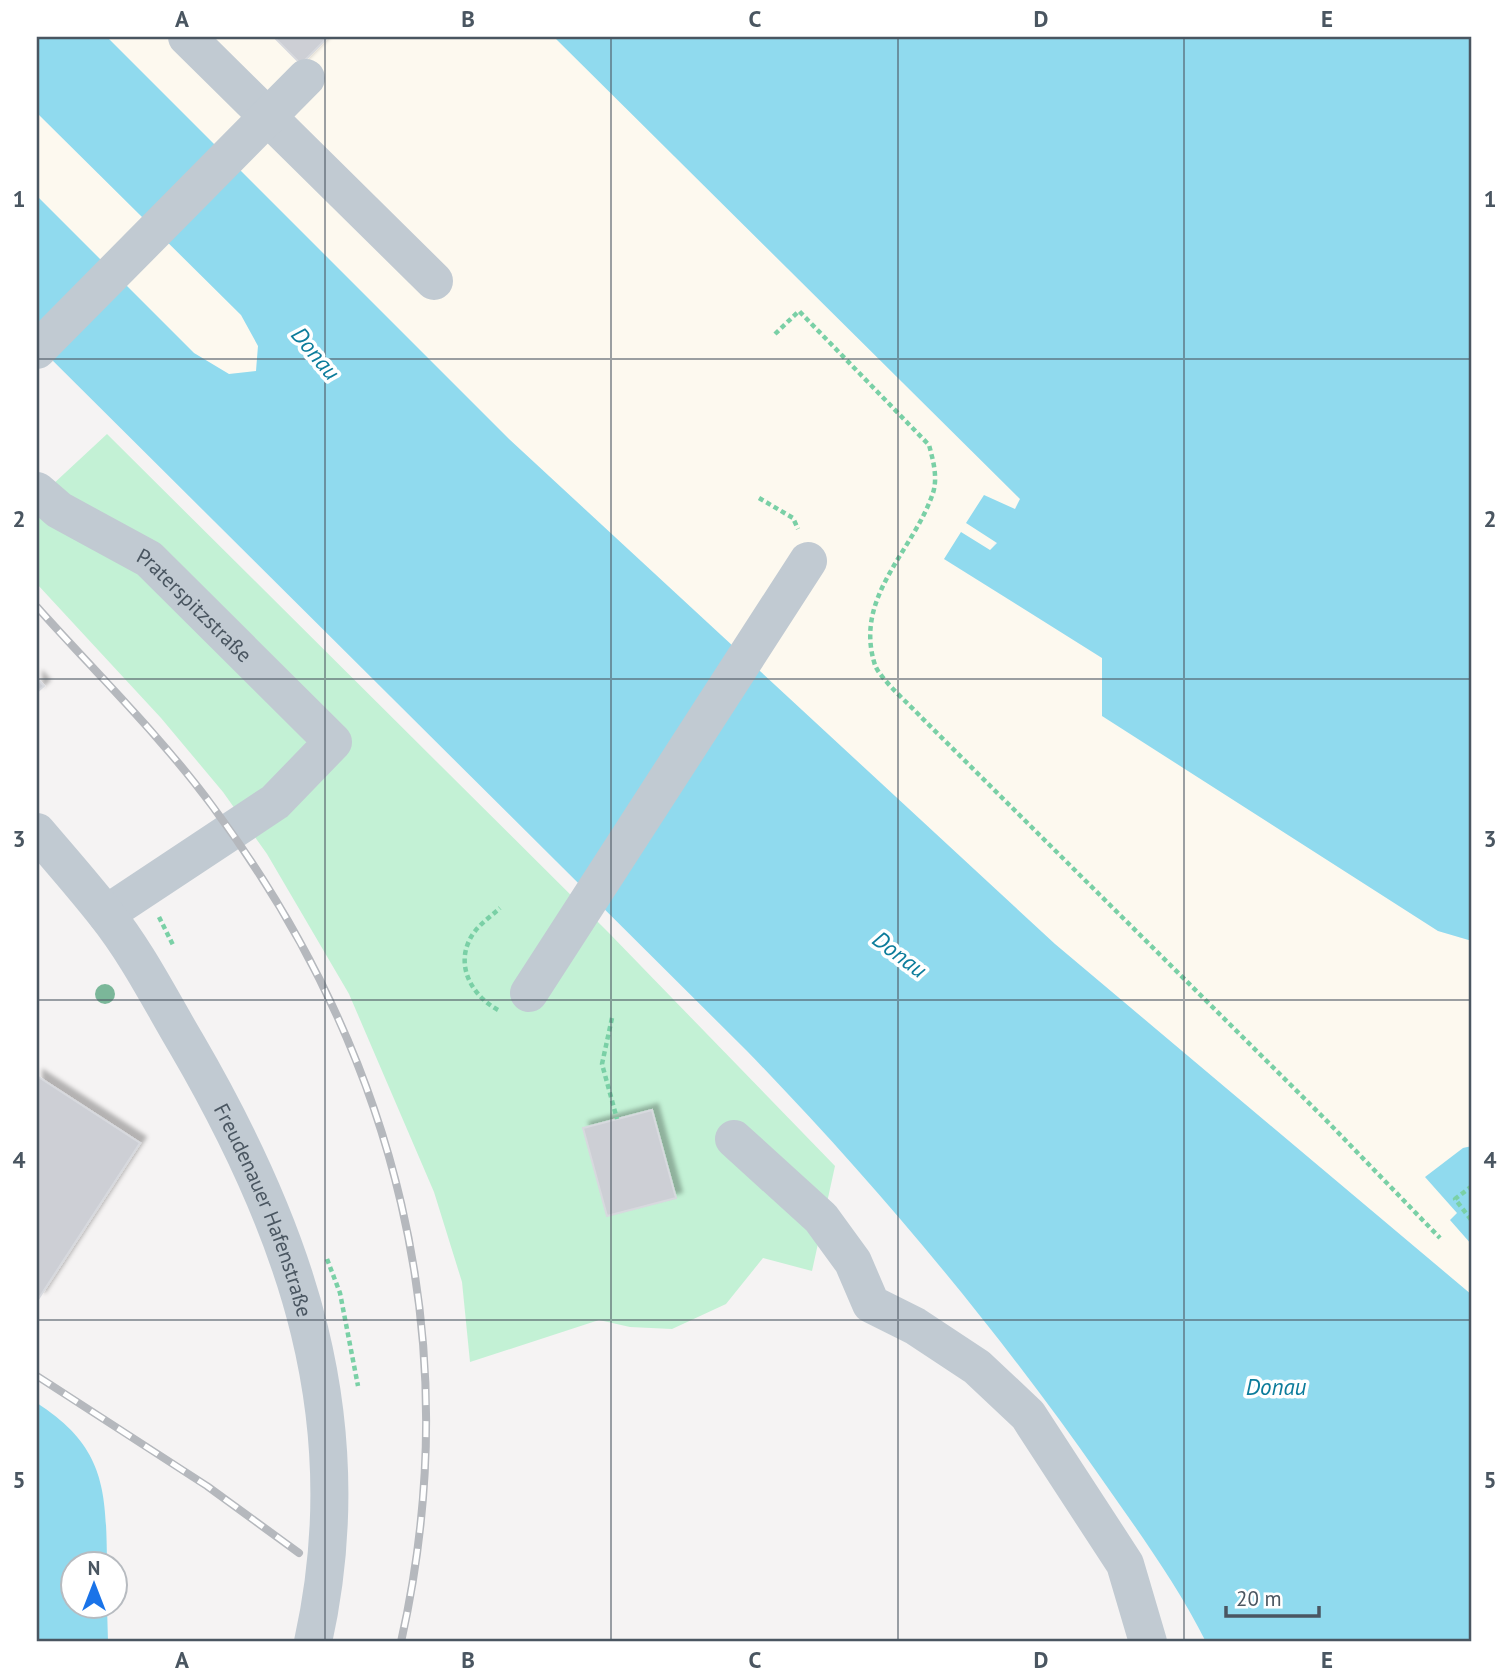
<svg xmlns="http://www.w3.org/2000/svg" width="1509" height="1679" viewBox="0 0 1509 1679" font-family="'PT Sans',sans-serif">
<defs>
<filter id="shadow"><feDropShadow dx="6" dy="-6" stdDeviation="2" flood-color="#0004"/></filter>
</defs>
<rect width="100%" height="100%" fill="#f5f3f3"/>
<g fill="#fdf9ef">
<path d="M107,37H554L1020,499L991,550L944,559L1102,658L1103,716L1438,931L1472,941V1146L1463,1148L1457,1214L1450,1220L1472,1245V1295L1055,944L509,439Z"/>
<path d="M37,113L241,315L258,346L256,372L229,374L194,353L37,196Z"/>
</g>
<path fill="#c3f1d5" d="M107,434L608,932L835,1166L812,1271L763,1258L726,1304L672,1329L630,1327L599,1320L470,1362L462,1282L434,1192L349,994L267,854L223,792L161,718L37,584V499Z"/>
<g fill="#90daee">
<path d="M37,37H107L509,439L1055,944L1472,1295V1642H1206C1177,1584 1138,1531 1101,1478C995,1326 875,1183 746,1050L37,345V196L194,353L229,374L256,371L258,346L241,315L37,113Z"/>
<path d="M554,37H1472V941L1438,931L1102,716V658L944,559L961,532L990,550L997,543L966,523L984,495L1015,509L1020,499Z"/>
<path d="M1472,1146V1245L1450,1220L1457,1213L1425,1177L1463,1148Z"/>
<path d="M37,1403C105,1447 106,1489 107,1563L74,1564V1606H107L108,1642H37Z"/>
</g>
<g fill="#cdcfd5" stroke="#d7d9de" stroke-width="2" filter="url(#shadow)">
<path d="M274,37H328L301,64Z"/>
<path d="M37,678L44,686L37,692Z"/>
<path d="M37,1076L140,1143L39,1298L37,1296Z"/>
<path d="M652,1110L676,1198L607,1216L583,1128Z"/>
</g>
<g fill="none" stroke-linecap="round" stroke-linejoin="round">
<g stroke="#7ad0a6" stroke-width="4.5" stroke-dasharray="5 3.5" stroke-linecap="butt">
<path d="M775,334L799,311L929,445C933,460 938,477 933,493C913,552 853,597 875,665C880,679 910,705 921,717L1323,1117L1440,1238"/>
<path d="M759,498L793,518L798,529"/>
<path d="M159,917L174,947"/>
<path d="M498,1010C474,997 456,969 469,941C475,927 489,918 500,908"/>
<path d="M612,1018L602,1064L617,1119"/>
<path d="M1472,1186L1455,1199L1472,1221"/>
<path d="M327,1259L340,1293L358,1386"/>
</g>
<g stroke="#c1cad2" stroke-width="38">
<path d="M187,37L434,281"/>
<path id="s1" d="M37,491L59,510L149,559L333,742L275,802L106,914"/>
<path id="s2" d="M37,832C60,859 83,885 105,913C137,953 160,999 186,1043C297,1233 362,1421 313,1642"/>
<path d="M529,993L808,561"/>
<path d="M734,1139L821,1218L853,1262L871,1304L915,1326L977,1367L1028,1415L1125,1564L1148,1642"/>
</g>
<defs>
<g id="rail">
<path d="M37,607C96,673 160,735 213,807C396,1054 469,1339 401,1642"/>
<path d="M37,1376L207,1486L299,1553"/>
</g>
</defs>
<use href="#rail" stroke="#b5b8bd" stroke-width="8"/>
<use href="#rail" stroke="#fff" stroke-width="5" stroke-dasharray="16" stroke-linecap="butt"/>
<path stroke="#c1cad2" stroke-width="38" d="M37,350L306,78"/>
</g>
<circle fill="#7bb799" cx="105" cy="994" r="10"/>
<path fill="none" stroke="#4a5661" stroke-width="2" stroke-opacity="0.55" d="M325,37V1642M611,37V1642M898,37V1642M1184,37V1642M37,359H1472M37,679H1472M37,1000H1472M37,1320H1472"/>
<g text-anchor="middle" dominant-baseline="central" stroke-width="7" stroke-linejoin="round" paint-order="stroke">
<g font-size="21" fill="#4a5661" stroke="#fff">
<text stroke="none"><textPath href="#s1" startOffset="196">Praterspitzstraße</textPath></text>
<text stroke="none"><textPath href="#s2" startOffset="444">Freudenauer Hafenstraße</textPath></text>
</g>
<g font-size="23" font-style="italic" fill="#0c7c9b" stroke="#fff">
<text transform="translate(316 353) rotate(50)">Donau</text>
<text transform="translate(900 954) rotate(37)">Donau</text>
<text x="1276" y="1386">Donau</text>
</g>
</g>
<rect width="1509" height="1679" fill="none" stroke="#ffffff" stroke-width="77"/>
<g transform="translate(94 1585)"><circle r="33" fill="#ffffff" stroke="#b7bbc0" stroke-width="2"/>
<path d="M0-5L12 26L0 18L-12 26Z" fill="#1a73e8"/>
<text y="-10" font-size="19" font-weight="bold" text-anchor="middle" fill="#4a5661">N</text>
</g>
<path d="M1226 1606v10h93v-10" fill="none" stroke="#4a5661" stroke-width="3.5"/>
<text x="1236" y="1606" font-size="21" fill="#4a5661" stroke="#ffffff" stroke-width="5" paint-order="stroke">20 m</text>
<rect x="38" y="38" width="1432" height="1602" fill="none" stroke="#4a5661" stroke-width="2.5"/>
<g font-size="23" text-anchor="middle" font-weight="bold" fill="#4a5661">
<text x="182" y="27">A</text>
<text x="468" y="27">B</text>
<text x="755" y="27">C</text>
<text x="1041" y="27">D</text>
<text x="1327" y="27">E</text>
<text x="19" y="207">1</text>
<text x="1490" y="207">1</text>
<text x="19" y="527">2</text>
<text x="1490" y="527">2</text>
<text x="19" y="847">3</text>
<text x="1490" y="847">3</text>
<text x="19" y="1168">4</text>
<text x="1490" y="1168">4</text>
<text x="19" y="1488">5</text>
<text x="1490" y="1488">5</text>
<text x="182" y="1668">A</text>
<text x="468" y="1668">B</text>
<text x="755" y="1668">C</text>
<text x="1041" y="1668">D</text>
<text x="1327" y="1668">E</text>
</g>
</svg>
